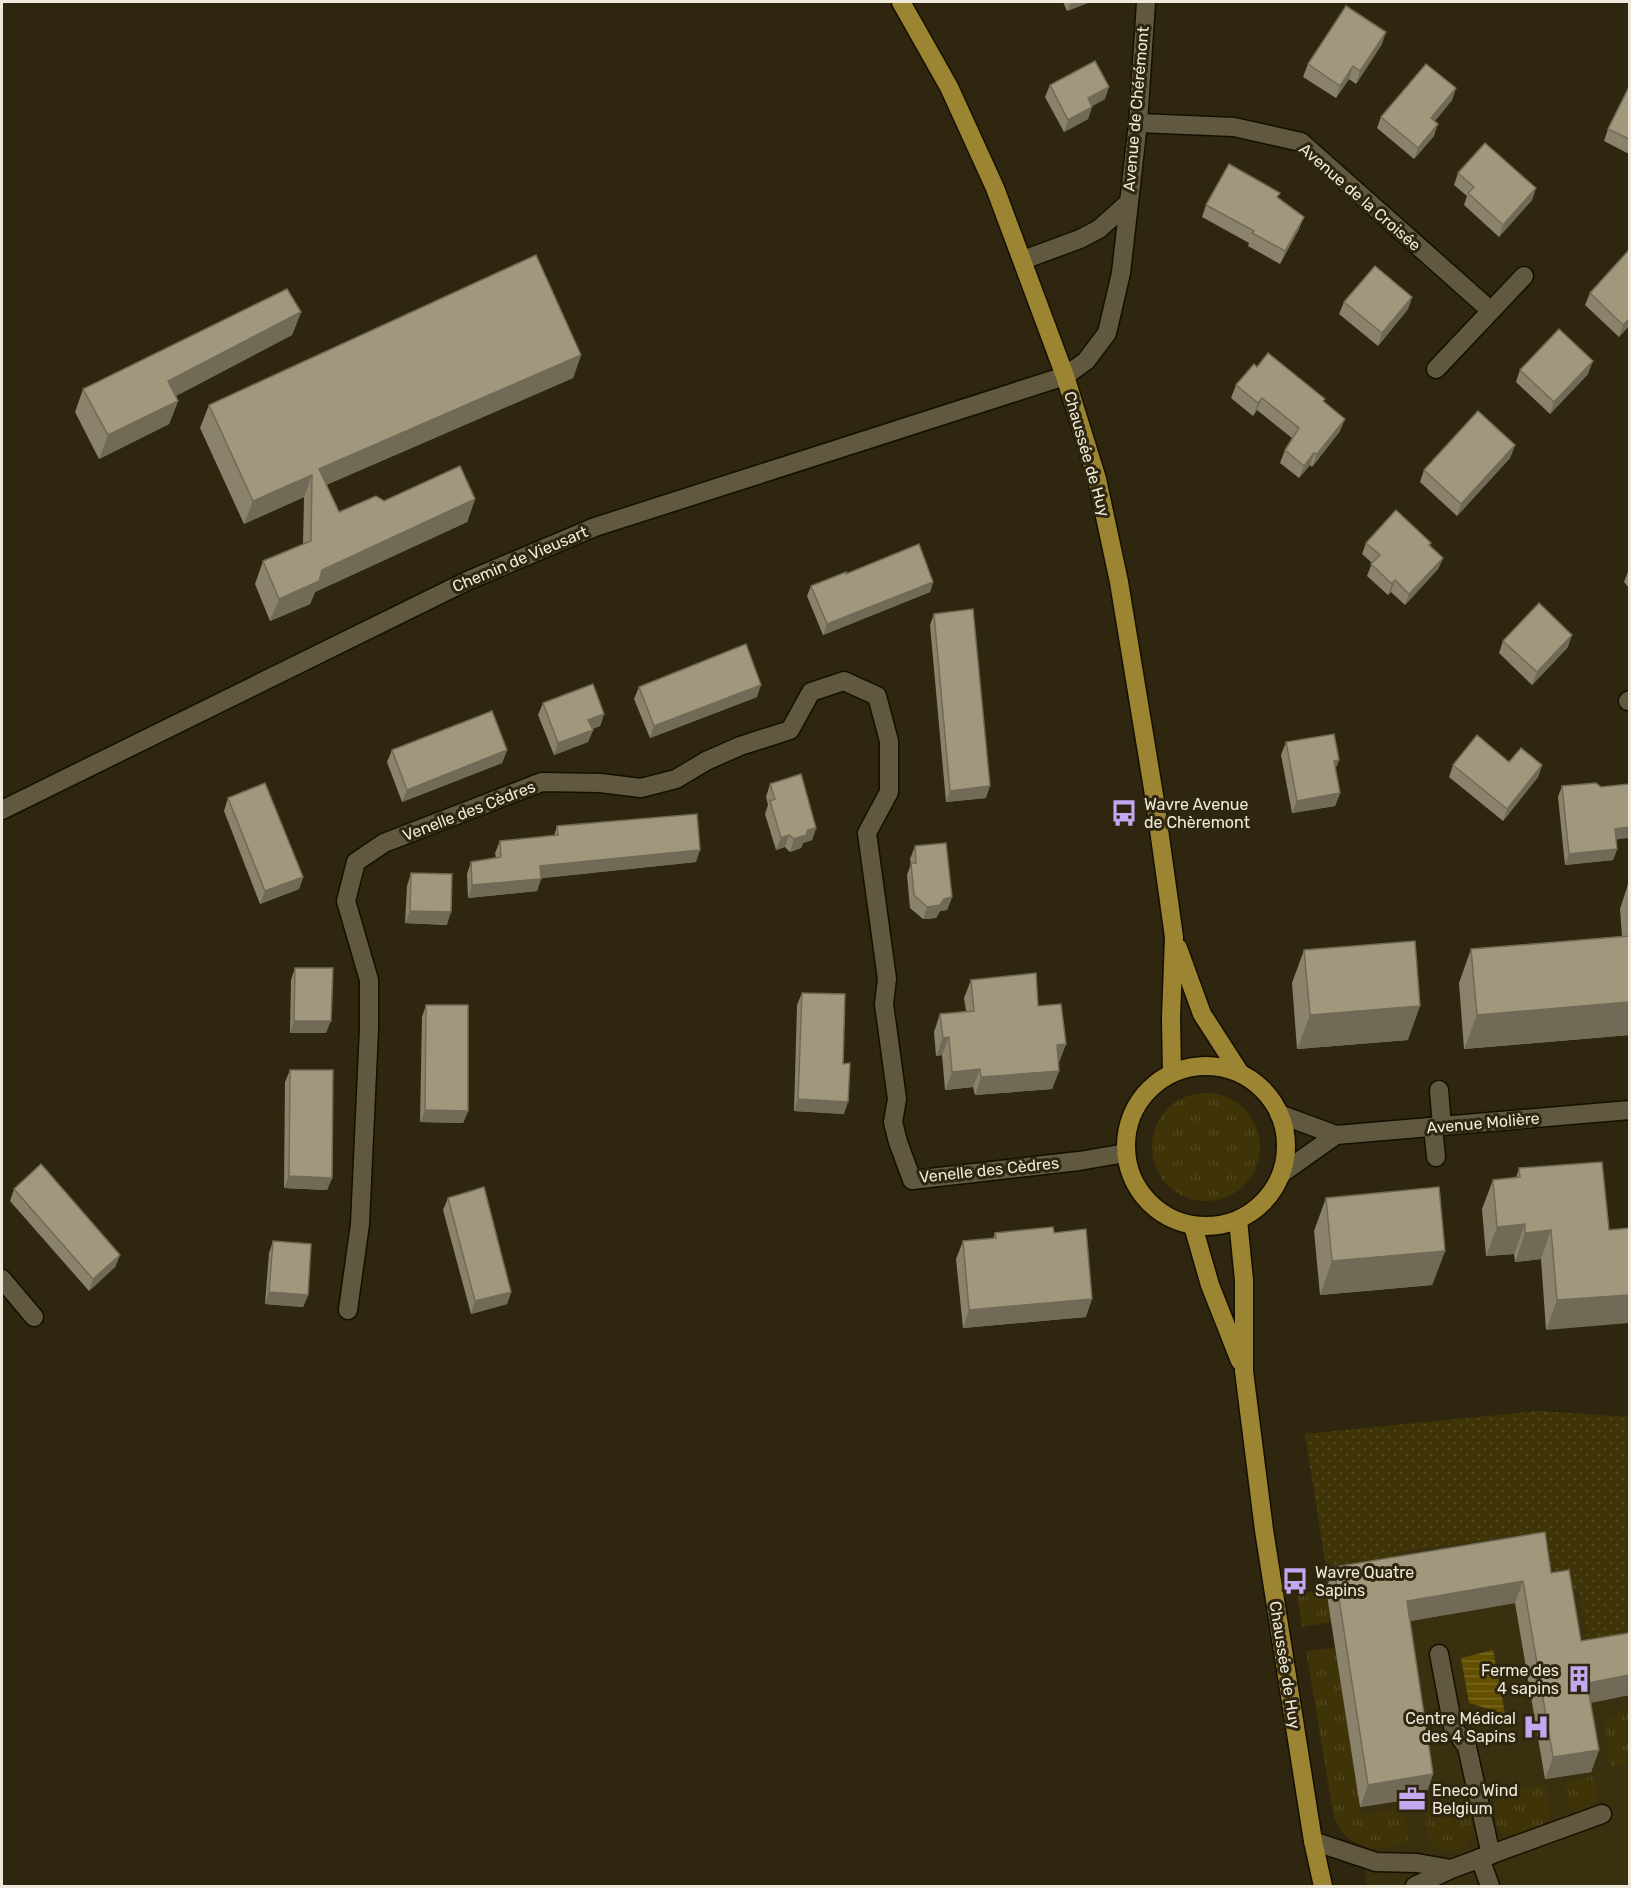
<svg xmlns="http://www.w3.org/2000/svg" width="1631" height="1888" viewBox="0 0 1631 1888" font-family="Rubik,sans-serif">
<defs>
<pattern id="grass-tufts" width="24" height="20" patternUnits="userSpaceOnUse" patternTransform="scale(1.5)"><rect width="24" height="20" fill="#3f3308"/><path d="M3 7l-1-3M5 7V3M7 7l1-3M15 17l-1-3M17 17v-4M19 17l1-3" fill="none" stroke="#524720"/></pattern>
<pattern id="garden-dots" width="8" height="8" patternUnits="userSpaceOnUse" patternTransform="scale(1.5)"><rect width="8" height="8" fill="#3f3308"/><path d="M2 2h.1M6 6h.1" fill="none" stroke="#524720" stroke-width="1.8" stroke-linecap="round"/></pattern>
<pattern id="water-rules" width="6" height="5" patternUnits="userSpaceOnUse" patternTransform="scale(1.5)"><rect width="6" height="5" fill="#634f00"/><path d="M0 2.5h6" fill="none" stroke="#7a6825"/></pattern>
</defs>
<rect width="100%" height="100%" fill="#2e260e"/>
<path fill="#393010" d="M1538,1411L1629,1417V1886H1366L1360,1807L1326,1589V1567L1305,1434Z"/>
<g fill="url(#grass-tufts)">
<circle cx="1206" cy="1147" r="54"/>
<path d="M1326,1589L1332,1622L1302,1627L1297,1594Z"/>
<path d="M1336,1647L1361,1815L1404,1807L1408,1841C1390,1851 1365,1851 1348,1838C1342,1834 1338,1824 1334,1818L1306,1651Z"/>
<path d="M1629,1710V1764L1611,1767L1605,1729L1607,1720Z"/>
<path d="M1594,1776L1597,1793L1594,1803L1578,1811L1570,1808L1565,1783Z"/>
<path d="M1546,1785L1550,1814L1549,1819L1544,1824L1518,1836L1503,1834L1497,1825L1493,1793Z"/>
<path d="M1469,1797C1471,1808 1476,1823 1473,1834C1467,1853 1437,1858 1429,1838C1425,1829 1426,1815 1424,1806Z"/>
</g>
<path fill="url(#garden-dots)" d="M1538,1411L1629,1417V1634L1588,1643L1579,1589L1561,1592L1541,1579L1533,1534L1396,1552L1395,1556L1326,1567L1305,1434Z"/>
<path fill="url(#water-rules)" d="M1493,1650L1505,1714L1469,1703L1461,1658Z"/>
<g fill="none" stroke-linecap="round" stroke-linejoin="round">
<defs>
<g id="minor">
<path d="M1138,123L1234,127L1301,142L1490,310"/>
<path d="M1023,260L1080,239L1099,229L1127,204"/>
<path d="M1436,369L1524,276"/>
<path d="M1628,701L1630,700"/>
<path d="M2,810L467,581L595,527L1065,376L1086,361L1107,333L1121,273L1138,123L1146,2"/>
<path d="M1439,1090L1442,1126"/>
<path d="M1279,1114L1336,1135L1630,1110"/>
<path d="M1433,1127L1436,1157"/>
<path d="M1281,1174L1336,1135"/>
<path d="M2,1279L34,1317"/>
<path d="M348,1310L360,1224L369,1029V980L346,901L356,862L384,843L542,782L600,783L641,788L676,779L706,761L740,746L790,730L811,692L844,681L877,696L889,741V792L867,833L887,979L884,1004L897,1099L893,1122L898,1142L912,1180L1079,1161L1126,1153"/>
<path d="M1439,1654L1453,1727L1467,1747L1491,1855"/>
<path d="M1313,1841L1376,1862L1417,1863L1451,1869"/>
<path d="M1480,1858L1490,1886"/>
<path d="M1415,1886L1451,1869L1602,1814"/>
</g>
<g id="major">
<path d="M901,2L949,87L995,188L1065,376L1097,479L1119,582L1155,801L1174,937L1171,1018L1172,1073"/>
<path d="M1178,948L1202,1014L1240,1073"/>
<circle cx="1206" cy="1146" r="80"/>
<path d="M1238,1220L1244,1280V1371L1264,1530L1313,1841L1323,1886"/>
<path d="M1193,1226L1210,1285L1240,1361"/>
</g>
</defs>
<use href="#minor" stroke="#160f00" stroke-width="21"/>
<use href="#major" stroke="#160f00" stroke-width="21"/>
<use href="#minor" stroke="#60583f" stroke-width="18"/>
<use href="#major" stroke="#9b8432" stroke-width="18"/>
</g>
<g fill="#8a826b">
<path d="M1063,2H1090L1067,11Z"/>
<path d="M1382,44L1356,84L1349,79L1336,98L1303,77L1308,64Z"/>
<path d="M1050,85L1105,99L1092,106L1088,119L1064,132L1045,97Z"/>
<path d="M1456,88L1452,100L1435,121L1434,136L1414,159L1377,128L1381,117Z"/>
<path d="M1629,90V154L1604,141L1608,129Z"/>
<path d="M1458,173L1536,188L1532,200L1499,237L1464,205L1467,196L1454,185Z"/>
<path d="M1278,198L1299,229L1280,264L1248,246L1249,243L1202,217L1206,205Z"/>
<path d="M1590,293L1629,326L1619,337L1585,305Z"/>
<path d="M1412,297L1408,309L1378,346L1339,314L1344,302Z"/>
<path d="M301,312L292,335L176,396L178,401L169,424L99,459L75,412L83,389Z"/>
<path d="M581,355L573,378L326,485L339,512L384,501L475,499L467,522L315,592L310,604L270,621L255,584L263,561L303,544L304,497L244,524L200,428L209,405Z"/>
<path d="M1257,367L1324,402L1340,431L1312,467L1310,465L1299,478L1280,463L1285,450L1292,438L1257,410L1253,416L1231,398L1236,385Z"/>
<path d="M1520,370L1588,374L1550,414L1516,382Z"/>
<path d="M1515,445L1510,458L1457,516L1420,482L1424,470Z"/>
<path d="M1366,543H1431L1430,546L1443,558L1438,569L1405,605L1391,592L1388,595L1367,576L1372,563L1362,554Z"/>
<path d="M1629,569V588L1624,582Z"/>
<path d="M846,574L933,582L930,592L823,635L807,596L811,586Z"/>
<path d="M934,614L986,798L946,802L930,625Z"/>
<path d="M1503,641L1568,647L1532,685L1499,653Z"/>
<path d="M639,687L757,697L650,738L634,699Z"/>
<path d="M543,703L604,714L600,726L592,729L593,730L588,742L554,755L538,715Z"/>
<path d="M1286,742L1339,760L1335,770L1340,793L1335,806L1292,813L1281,755Z"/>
<path d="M392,750H507L502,763L402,802L387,762Z"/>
<path d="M1509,762L1542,765L1538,777L1503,821L1449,777L1453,765Z"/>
<path d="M770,784L816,828L812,840L803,843L801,848L790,852L785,847L776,850L765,814L768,805L766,797Z"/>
<path d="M1562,786L1617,849L1613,860L1565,865L1558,797Z"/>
<path d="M228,798L303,877L299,889L260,904L224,811Z"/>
<path d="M557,826L696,862L541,878L537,891L468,898L467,874L471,862L496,858L495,853L500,841L554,836Z"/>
<path d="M915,846L952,897L947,910L940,911L936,918L923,919L910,908L907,875L911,864L910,859Z"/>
<path d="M411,873L447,925L405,923L407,886Z"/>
<path d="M1629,881V1035L1464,1049L1459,983L1471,949L1622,936L1620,909Z"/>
<path d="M1304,950L1408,1040L1297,1049L1292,983Z"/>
<path d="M295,968L326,1033H290L291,980Z"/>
<path d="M971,980L1038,1006L1066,1044L1059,1062H1058L1059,1071L1052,1089L975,1095L973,1087L945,1090L942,1055L936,1056L934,1032L940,1014L966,1011L964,998Z"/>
<path d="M802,993L843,1064L844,1114L794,1111L797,1005Z"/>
<path d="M426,1005L468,1111L463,1123L420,1122L422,1017Z"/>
<path d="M290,1070L332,1178L327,1190L284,1188L285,1082Z"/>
<path d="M1519,1168L1609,1230L1546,1330L1541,1259L1515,1262L1514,1254L1486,1256L1482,1209L1493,1180L1516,1178Z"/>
<path d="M14,1189L120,1255L115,1267L89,1291L10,1201Z"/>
<path d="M448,1198L511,1292L507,1304L471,1314L443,1210Z"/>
<path d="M1326,1198L1445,1251L1432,1285L1320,1295L1314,1231Z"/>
<path d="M995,1233H1054L1086,1317L963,1328L956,1259L963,1241L993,1239Z"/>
<path d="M273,1241L308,1295L303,1307L265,1304L269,1253Z"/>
<path d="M1334,1567L1551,1573L1581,1641L1629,1633V1695L1590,1703L1599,1750L1591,1772L1545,1779L1515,1603L1410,1621L1433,1774L1425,1797L1360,1807L1326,1589Z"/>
</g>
<g fill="#706a57">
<path d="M1071,2H1090L1067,11Z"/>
<path d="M1386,32L1382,44L1356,84L1360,71Z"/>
<path d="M1353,66L1349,79L1336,98L1340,86Z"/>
<path d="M1109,87L1105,99L1083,111L1088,98Z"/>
<path d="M1456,88L1452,100L1427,130L1431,118Z"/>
<path d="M1092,107L1088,119L1064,132L1068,120Z"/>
<path d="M1438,124L1434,136L1414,159L1418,148Z"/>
<path d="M1536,188L1532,200L1499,237L1503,225Z"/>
<path d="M1304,217L1299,229L1280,264L1285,251Z"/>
<path d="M1412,297L1408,309L1378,346L1382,333Z"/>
<path d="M301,312L292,335L160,404L168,381Z"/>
<path d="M1629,319V326L1619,337L1623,325Z"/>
<path d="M581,355L573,378L312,491L319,469Z"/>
<path d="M1593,361L1588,374L1550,414L1554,402Z"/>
<path d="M1262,398L1257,410L1253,416L1258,403Z"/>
<path d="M178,401L169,424L99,459L108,435Z"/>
<path d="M1345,419L1340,431L1312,467L1317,454Z"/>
<path d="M1515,445L1510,458L1457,516L1461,504Z"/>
<path d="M1314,453L1310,465L1299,478L1304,466Z"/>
<path d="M312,475L304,497L244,524L253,501Z"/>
<path d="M475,499L467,522L315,592L310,604L270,621L279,599L322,570Z"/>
<path d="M1443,558L1438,569L1405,605L1409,594Z"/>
<path d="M1395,580L1391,592L1388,595L1392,584Z"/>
<path d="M933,582L930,592L823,635L827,624Z"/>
<path d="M1572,635L1568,647L1532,685L1537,672Z"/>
<path d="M761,685L757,697L650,738L654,726Z"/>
<path d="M604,714L600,726L584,732L588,720Z"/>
<path d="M593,730L588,742L554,755L558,743Z"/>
<path d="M507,750L502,763L402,802L407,790Z"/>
<path d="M1339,760L1334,772V761Z"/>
<path d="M1542,765L1538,777L1503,821L1507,809Z"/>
<path d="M990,786L986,798L946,802L950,791Z"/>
<path d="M1340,793L1335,806L1292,813L1297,801Z"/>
<path d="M1629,827V838L1611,840L1615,829Z"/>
<path d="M816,828L812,840L803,843L808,830Z"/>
<path d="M789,835L785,847L776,850L781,838Z"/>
<path d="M806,835L801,848L790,852L794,839Z"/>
<path d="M1617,849L1613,860L1565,865L1569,854Z"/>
<path d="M700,850L696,862L535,879L540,866Z"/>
<path d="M303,877L299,889L260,904L265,891Z"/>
<path d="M541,879L537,891L468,898L472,885Z"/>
<path d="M952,897L947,910L940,911L936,918L923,919L927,907L944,899Z"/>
<path d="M410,911L451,912L447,925L405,923Z"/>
<path d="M1629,1002V1035L1464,1049L1477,1015Z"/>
<path d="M1420,1006L1408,1040L1297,1049L1310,1015Z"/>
<path d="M294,1021H331L326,1033H290Z"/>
<path d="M949,1037L942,1055L936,1056L943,1038Z"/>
<path d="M1066,1044L1059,1062L1050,1063L1057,1045Z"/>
<path d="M980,1069L973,1087L945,1090L952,1072Z"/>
<path d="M1059,1071L1052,1089L975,1095L981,1077Z"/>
<path d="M798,1099L848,1102L844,1114L794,1111Z"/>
<path d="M425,1110L468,1111L463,1123L420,1122Z"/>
<path d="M289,1176L332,1178L327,1190L284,1188Z"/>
<path d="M1525,1224L1514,1254L1486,1256L1497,1227Z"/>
<path d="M1551,1230L1541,1259L1515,1262L1525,1233Z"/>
<path d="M1445,1251L1432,1285L1320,1295L1332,1261Z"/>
<path d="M120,1255L115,1267L89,1291L93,1279Z"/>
<path d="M269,1292L308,1295L303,1307L265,1304Z"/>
<path d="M511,1292L507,1304L471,1314L475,1301Z"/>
<path d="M1629,1295V1323L1546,1330L1557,1300Z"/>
<path d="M1092,1299L1086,1317L963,1328L969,1310Z"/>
<path d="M1523,1581L1515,1603L1398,1623L1407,1601Z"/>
<path d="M1629,1675V1695L1579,1705L1587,1683Z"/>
<path d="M1599,1750L1591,1772L1545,1779L1553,1757Z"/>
<path d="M1433,1774L1425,1797L1360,1807L1368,1785Z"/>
</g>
<g fill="#a0977c" stroke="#706a57" stroke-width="1.5">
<path d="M1346,6L1386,32L1360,71L1353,66L1340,86L1308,64Z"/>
<path d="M1095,61L1109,87L1088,98L1092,107L1068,120L1050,85Z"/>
<path d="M1426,64L1456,88L1431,118L1438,124L1418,148L1381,117Z"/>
<path d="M1628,89L1629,90V139L1608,129Z"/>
<path d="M1485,143L1536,188L1503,225L1468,193L1474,187L1458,173Z"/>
<path d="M1229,164L1280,193L1277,197L1304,217L1285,251L1252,233L1254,231L1206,205Z"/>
<path d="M1629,250V319L1623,325L1590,293Z"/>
<path d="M536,255L581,355L319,469L339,512L376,496L384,501L460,466L475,499L322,570L319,581L279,599L263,561L311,541L312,475L253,501L209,405Z"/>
<path d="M1375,266L1412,297L1382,333L1344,302Z"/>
<path d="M287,289L301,312L168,381L178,401L108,435L83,389Z"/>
<path d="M1559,329L1593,361L1554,402L1520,370Z"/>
<path d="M1268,353L1325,399L1323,401L1345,419L1317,454L1314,453L1304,466L1285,450L1299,428L1262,398L1258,403L1236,385L1254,364L1257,367Z"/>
<path d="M1478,411L1515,445L1461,504L1424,470Z"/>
<path d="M1396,510L1431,543L1429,545L1443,558L1409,594L1395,580L1392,584L1371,564L1380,555L1366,543Z"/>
<path d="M919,544L933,582L827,624L811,586L846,572V574Z"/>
<path d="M1539,603L1572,635L1537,672L1503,641Z"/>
<path d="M973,609L990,786L950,791L934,614Z"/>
<path d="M746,644L761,685L654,726L639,687Z"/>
<path d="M593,684L604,714L588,720L593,730L558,743L543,703Z"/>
<path d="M492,711L507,750L407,790L392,750Z"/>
<path d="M1334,734L1339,760L1334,761L1340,793L1297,801L1286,742Z"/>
<path d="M1477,735L1509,762L1521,748L1542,765L1507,809L1453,765Z"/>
<path d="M801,774L816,828L808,830L806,835L794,839L789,835L781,838L770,801L775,799L770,784Z"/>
<path d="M265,783L303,877L265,891L228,798Z"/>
<path d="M1596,783L1601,787L1629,784V827L1615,829L1617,849L1569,854L1562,786Z"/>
<path d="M697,814L700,850L540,866L541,879L472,885L471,862L501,857L500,841L558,835L557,826Z"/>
<path d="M946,843L952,897L944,899L940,905L927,907L914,895L911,863H916L915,846Z"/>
<path d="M411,873L452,874L451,912L410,911Z"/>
<path d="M1629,936V1002L1477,1015L1471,949Z"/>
<path d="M1415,941L1420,1006L1310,1015L1304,950Z"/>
<path d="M295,968H333L331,1021H294Z"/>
<path d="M1036,973L1038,1006L1061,1004L1066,1044L1057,1045L1059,1071L981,1077L980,1069L952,1072L949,1037L943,1038L940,1014L974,1011L971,980Z"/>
<path d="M802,993L845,994L843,1064L850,1063L848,1102L798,1099Z"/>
<path d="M426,1005H468V1111L425,1110Z"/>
<path d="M290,1070H333L332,1178L289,1176Z"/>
<path d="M1602,1162L1609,1230L1629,1228V1295L1557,1300L1551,1230L1525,1233V1224L1497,1227L1493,1180L1520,1177L1519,1168Z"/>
<path d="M41,1164L120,1255L93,1279L14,1189Z"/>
<path d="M484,1187L511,1292L475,1301L448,1198Z"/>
<path d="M1439,1187L1445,1251L1332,1261L1326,1198Z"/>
<path d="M1053,1227L1054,1233L1086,1229L1092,1299L969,1310L963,1241L996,1238L995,1233Z"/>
<path d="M273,1241L311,1244L308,1295L269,1292Z"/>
<path d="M1545,1532L1551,1573L1569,1570L1581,1641L1629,1633V1675L1587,1683L1599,1750L1553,1757L1523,1581L1407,1601L1433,1774L1368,1785L1334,1567Z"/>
</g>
<defs>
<symbol id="bus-bare" viewBox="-9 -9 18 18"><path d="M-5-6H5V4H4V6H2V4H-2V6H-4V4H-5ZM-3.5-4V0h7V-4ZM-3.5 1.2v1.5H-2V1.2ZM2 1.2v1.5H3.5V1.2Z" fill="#c4a7f1" stroke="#2e260e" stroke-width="2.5" paint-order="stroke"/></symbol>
<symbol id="building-bare" viewBox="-9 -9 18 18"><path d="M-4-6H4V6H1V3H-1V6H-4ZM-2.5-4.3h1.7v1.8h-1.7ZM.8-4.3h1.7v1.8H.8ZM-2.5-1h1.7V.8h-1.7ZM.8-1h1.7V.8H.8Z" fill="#c4a7f1" stroke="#2e260e" stroke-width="2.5" paint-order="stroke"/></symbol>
<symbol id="hospital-bare" viewBox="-9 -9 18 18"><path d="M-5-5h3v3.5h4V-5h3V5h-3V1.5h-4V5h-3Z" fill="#c4a7f1" stroke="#2e260e" stroke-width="2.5" paint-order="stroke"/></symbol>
<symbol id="office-bare" viewBox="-9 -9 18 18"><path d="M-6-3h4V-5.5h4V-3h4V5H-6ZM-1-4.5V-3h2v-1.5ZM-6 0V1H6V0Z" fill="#c4a7f1" stroke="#2e260e" stroke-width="2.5" paint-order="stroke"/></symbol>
</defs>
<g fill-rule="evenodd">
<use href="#bus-bare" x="1105" y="794" width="38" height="38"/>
<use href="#bus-bare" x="1276" y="1562" width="38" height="38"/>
<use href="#building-bare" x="1560" y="1660" width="38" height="38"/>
<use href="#hospital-bare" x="1517" y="1708" width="38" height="38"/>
<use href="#office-bare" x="1393" y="1780" width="38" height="38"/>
</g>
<g text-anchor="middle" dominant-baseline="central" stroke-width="6" stroke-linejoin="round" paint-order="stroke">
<g font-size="16" fill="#eee9da" stroke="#2e260e">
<text transform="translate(1136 109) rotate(-85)">Avenue de Chérémont</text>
<text transform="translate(1360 197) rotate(41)">Avenue de la Croisée</text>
<text transform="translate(1087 454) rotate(74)">Chaussée de Huy</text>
<text transform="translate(520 559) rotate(-23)">Chemin de Vieusart</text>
<text transform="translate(469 811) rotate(-21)">Venelle des Cèdres</text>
<text transform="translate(1483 1123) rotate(-5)">Avenue Molière</text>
<text transform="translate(989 1170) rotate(-6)">Venelle des Cèdres</text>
<text transform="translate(1285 1665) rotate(81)">Chaussée de Huy</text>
</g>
<g font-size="16" fill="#eee9da" stroke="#2e260e" text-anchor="start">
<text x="1144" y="804">Wavre Avenue<tspan x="1144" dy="18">de Chèremont</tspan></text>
<text x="1315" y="1572">Wavre Quatre<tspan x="1315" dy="18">Sapins</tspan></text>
<text x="1559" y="1670" text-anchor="end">Ferme des<tspan x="1559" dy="18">4 sapins</tspan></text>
<text x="1516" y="1718" text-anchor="end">Centre Médical<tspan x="1516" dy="18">des 4 Sapins</tspan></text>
<text x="1432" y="1790">Eneco Wind<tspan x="1432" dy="18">Belgium</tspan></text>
</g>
</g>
<rect width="1631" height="1888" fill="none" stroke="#eee9da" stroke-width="6"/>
</svg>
